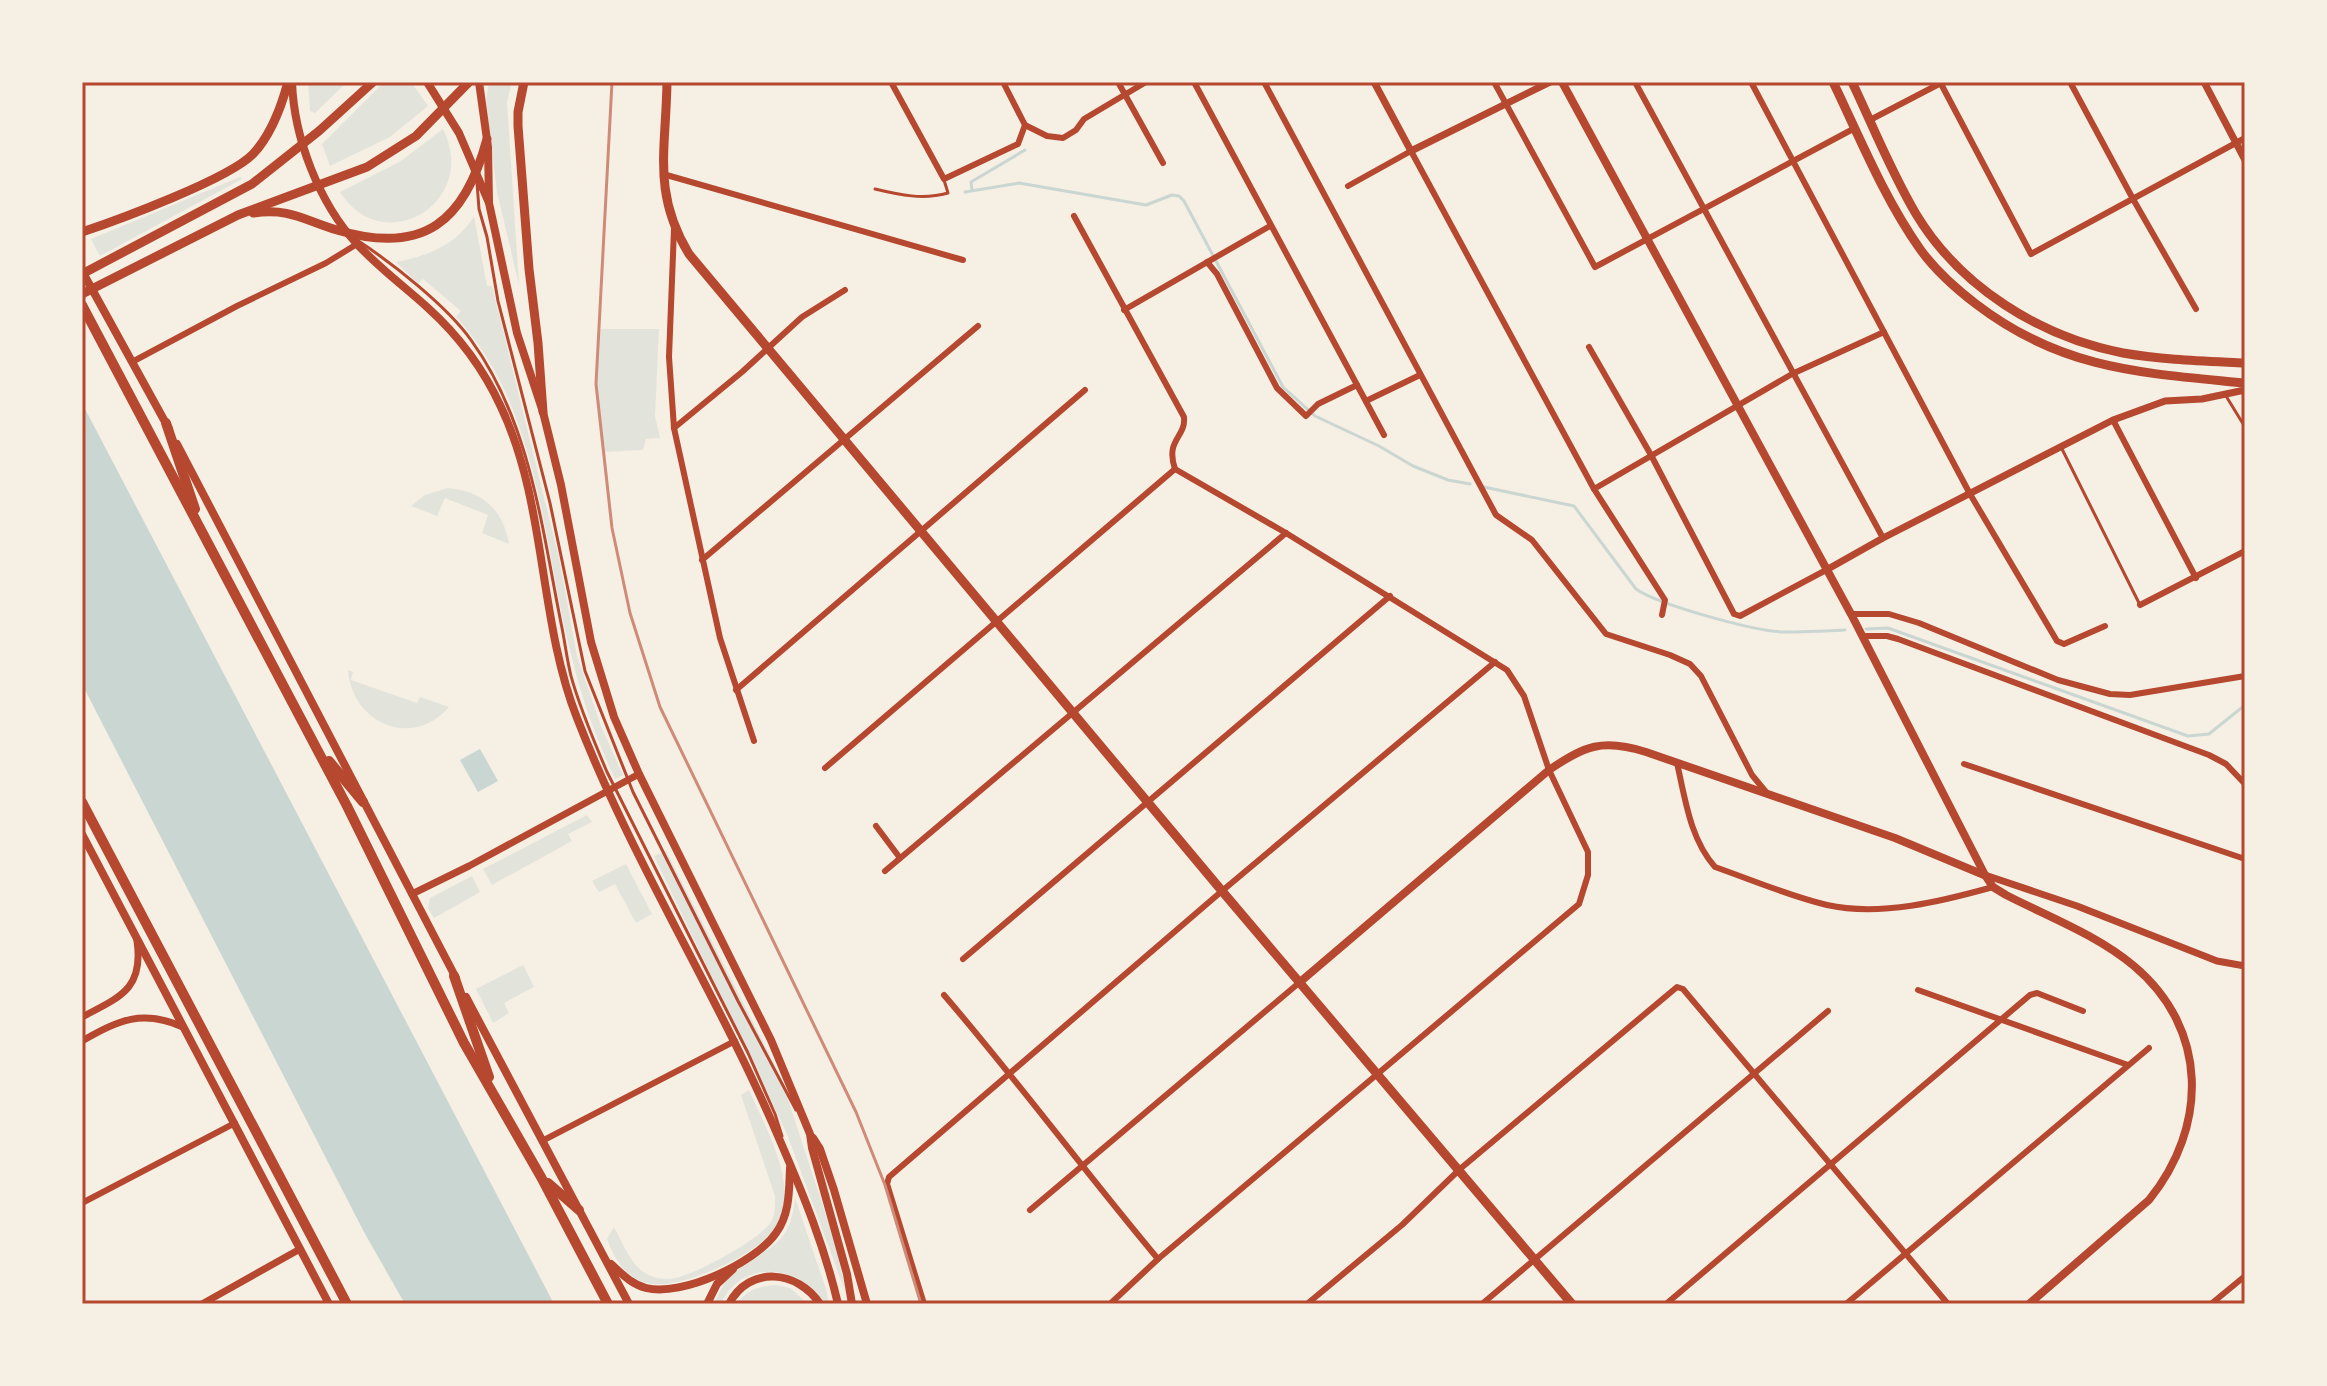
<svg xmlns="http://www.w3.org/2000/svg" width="2327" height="1386" viewBox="0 0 2327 1386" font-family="Manrope,sans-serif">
<rect width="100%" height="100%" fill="#f6efe4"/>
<g fill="#e2e4dc">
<path d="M308,82H347L315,113L310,111Z"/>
<path d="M384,82H411L428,106L390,137L330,166L322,144Z"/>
<path d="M489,82H512L507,102L519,285L497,192L486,101Z"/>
<path d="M443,129C480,203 383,260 340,192L401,161Z"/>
<path d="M240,177L242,179L100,256L91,239Z"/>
<path d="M474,216L487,286H492L559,558L577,656L601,726L623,775L615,779C597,740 582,700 572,658C542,543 541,409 456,317L461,311L423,279L418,284L396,262C427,256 457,245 474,216Z"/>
<path d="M598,329H659L655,416L660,438L646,439L643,450L602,452L596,384Z"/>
<path d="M448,488C483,491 503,510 509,544L482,533L488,515L445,498L437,516L411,506L425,495Z"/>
<path d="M348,670L353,672L351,680L417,703L420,697L449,707C412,750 352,723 348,670Z"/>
<path d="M587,815L592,822L568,834L572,841L492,885L483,869Z"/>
<path d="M666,851L780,1075L837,1249L845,1291L787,1134L654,856Z"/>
<path d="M626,864L652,914L636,923L615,884L599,892L592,881Z"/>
<path d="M472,876L480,892L434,918L428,908L430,898Z"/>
<path d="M523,965L534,987L504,1003L509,1013L493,1023L476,989Z"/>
<path d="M749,1090C764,1124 797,1181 780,1219C770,1242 740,1258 718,1268C670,1288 629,1300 607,1239L614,1227C623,1243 632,1269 651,1276C658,1279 668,1280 676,1278C700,1272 751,1244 768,1226C776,1217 775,1207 775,1196L741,1095Z"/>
<path d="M795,1198L826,1289L829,1304H823C801,1263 741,1259 721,1304H714C718,1295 723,1284 730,1277C762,1246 790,1252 795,1198Z"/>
<path d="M776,1285L790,1288L808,1304H736C747,1290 759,1286 776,1285Z"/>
</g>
<g fill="#c9d6d2">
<path d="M82,403L84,407L554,1304H405L364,1232L82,684Z"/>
<path d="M480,749L498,781L478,792L460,760Z"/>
</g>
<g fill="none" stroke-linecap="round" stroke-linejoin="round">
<g stroke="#c9d6d2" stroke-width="3">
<path d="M972,190L971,182L1025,150"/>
<path d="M965,192L1019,183L1146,205L1172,195L1179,196L1184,201L1283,387L1315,416L1379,446L1413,466L1448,480L1470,484"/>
<path d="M1484,487L1574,506L1636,589C1659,605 1754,631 1783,632C1804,632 1825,631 1845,630"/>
<path d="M1866,629L1888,628L2188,736L2209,734L2245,705"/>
</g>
<g stroke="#b5482f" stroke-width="3">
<path d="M477,183L479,209L487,237L498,301L550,503L585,671L633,792L738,1001L796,1110"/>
<path d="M875,189C900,195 923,200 948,193L944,180"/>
<path d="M357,240C392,263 447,306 471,340C531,423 542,530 562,628C565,643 567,660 571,676C580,709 594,741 607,772L748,1053L775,1114L782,1136"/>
<path d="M2226,396L2245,427"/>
<path d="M2061,447L2140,605"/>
</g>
<g stroke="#b5482f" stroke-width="6">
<path d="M891,82L944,179L1018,144L1025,125L1047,136L1063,138L1076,130L1084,119L1146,82"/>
<path d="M1003,82L1025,125"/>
<path d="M1118,82L1163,163"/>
<path d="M1194,82L1384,435"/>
<path d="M1264,82L1496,515L1532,540L1606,634L1670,655L1690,664L1701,676L1752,775L1766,792"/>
<path d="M1494,82L1595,267L1855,128"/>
<path d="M1635,82L1883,538"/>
<path d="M1751,82L1970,494L2057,641L2064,644L2105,626"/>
<path d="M1940,82L2031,254L2245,138"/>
<path d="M2070,82L2133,199L2196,309"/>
<path d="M1870,120L1941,83"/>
<path d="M663,174L963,260"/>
<path d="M1348,186L1411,151L1594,489L1665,600L1662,615"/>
<path d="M1074,216L1184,417C1186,438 1165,439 1175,469"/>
<path d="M674,229L669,357L674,428L720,638L754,741"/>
<path d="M1207,262L1217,274L1277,388L1306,416L1318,404L1357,385"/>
<path d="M1124,310L1270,226"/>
<path d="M1589,347L1651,455L1734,614L1740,616L1828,569"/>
<path d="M132,362L237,306L326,263L357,244"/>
<path d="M1366,401L1420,375"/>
<path d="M2113,420L2196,578"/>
<path d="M674,428L742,372L802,317L845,290"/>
<path d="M1594,489L1792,374L1884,332"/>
<path d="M702,560L978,326"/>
<path d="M2140,605L2245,551"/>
<path d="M1851,614H1889L1919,623L2058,680L2110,694L2130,695L2245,676"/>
<path d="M1862,636H1887L1898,639L2209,755L2226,764L2245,784"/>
<path d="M736,690L1085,390"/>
<path d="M1677,763C1685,798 1690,839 1715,867C1752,880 1789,896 1827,905C1880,917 1943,901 1993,887"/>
<path d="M1964,764L2245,859"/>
<path d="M825,768L1175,469"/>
<path d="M876,826L900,858"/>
<path d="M885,871L1286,533"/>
<path d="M963,959L1390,596"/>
<path d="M1918,990L2128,1065"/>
<path d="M944,995C1018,1081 1085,1172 1158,1259"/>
<path d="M542,1141L735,1041"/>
<path d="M82,1203L235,1123"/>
<path d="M1030,1210L1300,982"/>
<path d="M924,1304L887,1184L889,1177L1222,891L1495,662"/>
<path d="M1110,1304L1158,1259L1579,904L1588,875V852L1549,770L1524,696L1507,670L1286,533L1175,469"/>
<path d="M1307,1304L1402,1225L1460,1169L1677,987L1683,989L1948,1304"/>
<path d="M1482,1304L1828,1011"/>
<path d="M1666,1304L2030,995L2037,993L2083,1011"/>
<path d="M1846,1304L2149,1048"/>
<path d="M2211,1304L2245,1276"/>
</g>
<g stroke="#b5482f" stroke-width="7">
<path d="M1374,82L1411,151L1550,82"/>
<path d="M2204,82L2245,160"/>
<path d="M1828,569L1883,538L2113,420L2165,401L2202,399L2245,390"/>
<path d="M1985,875L2077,906L2217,961L2245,966"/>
<path d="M412,894L469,866L639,774"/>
<path d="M82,1017C120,997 144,989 137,941"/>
<path d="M82,1041C119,1020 142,1009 183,1027"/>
<path d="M202,1304L300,1249"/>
</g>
<g stroke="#b5482f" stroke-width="8">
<path d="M292,82C294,138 319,203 357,244C379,268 405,287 428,308C459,336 484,370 501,407C547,504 538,619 577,718C634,865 720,998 781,1143C804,1196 825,1248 838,1304"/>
<path d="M427,82L459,133L489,203L517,333L543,412L561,485L591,642L614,717L639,774L771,1040L810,1134L812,1148L847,1274L852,1304"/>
<path d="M479,82L488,147L489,202"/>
<path d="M1562,82L1851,614L1985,875L1993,887L2006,895C2049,917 2097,935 2134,966C2209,1029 2208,1127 2149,1200L2029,1304"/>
<path d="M82,271L169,429"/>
<path d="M177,444L456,978"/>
<path d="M82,834L329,1304"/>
<path d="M1300,982L1549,770C1585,746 1602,738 1646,752L1895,838L1984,875"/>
<path d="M466,997L629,1304"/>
<path d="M813,1138L820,1149L834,1190L867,1304"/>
<path d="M611,1264C622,1274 631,1284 646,1288C682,1297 755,1263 776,1233C790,1214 789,1190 790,1168"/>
<path d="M707,1304L717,1284L733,1269"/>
<path d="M729,1304C749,1265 798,1270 820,1304"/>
</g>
<g stroke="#b5482f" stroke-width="9">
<path d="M524,82L518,112V126L529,269L538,343L543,412"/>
<path d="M667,82C666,150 652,193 689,254L1222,891L1572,1304"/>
<path d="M1833,82C1860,138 1884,198 1920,249C1935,270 1955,288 1976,304C2062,370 2142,373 2245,383"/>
<path d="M1852,82C1873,126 1891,172 1916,214C1960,287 2040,337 2123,353C2163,360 2204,361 2245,363"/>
<path d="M253,213C291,208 303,220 337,230C424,256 465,221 487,139"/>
<path d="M82,232C118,220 229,179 253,154C271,135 281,108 288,82"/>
<path d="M82,274L252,184L319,131L373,82"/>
<path d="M82,294L238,215L367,167L416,136L469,82"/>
</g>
<g stroke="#b5482f" stroke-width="10">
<path d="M82,305L347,806L464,1043L541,1177L608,1304"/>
<path d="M166,423L195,509"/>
<path d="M329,761L363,802"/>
<path d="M82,802L347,1304"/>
<path d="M454,976L489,1077"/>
<path d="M548,1183L579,1210"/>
</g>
<path stroke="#cf8b77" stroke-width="3" d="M612,82L596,384L612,528L630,613L660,707L856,1112L885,1185L921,1304"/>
</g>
<rect width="2327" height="1386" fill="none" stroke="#f6efe4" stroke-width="168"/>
<rect x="84" y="84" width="2159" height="1218" fill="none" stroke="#b5482f" stroke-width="3"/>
</svg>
